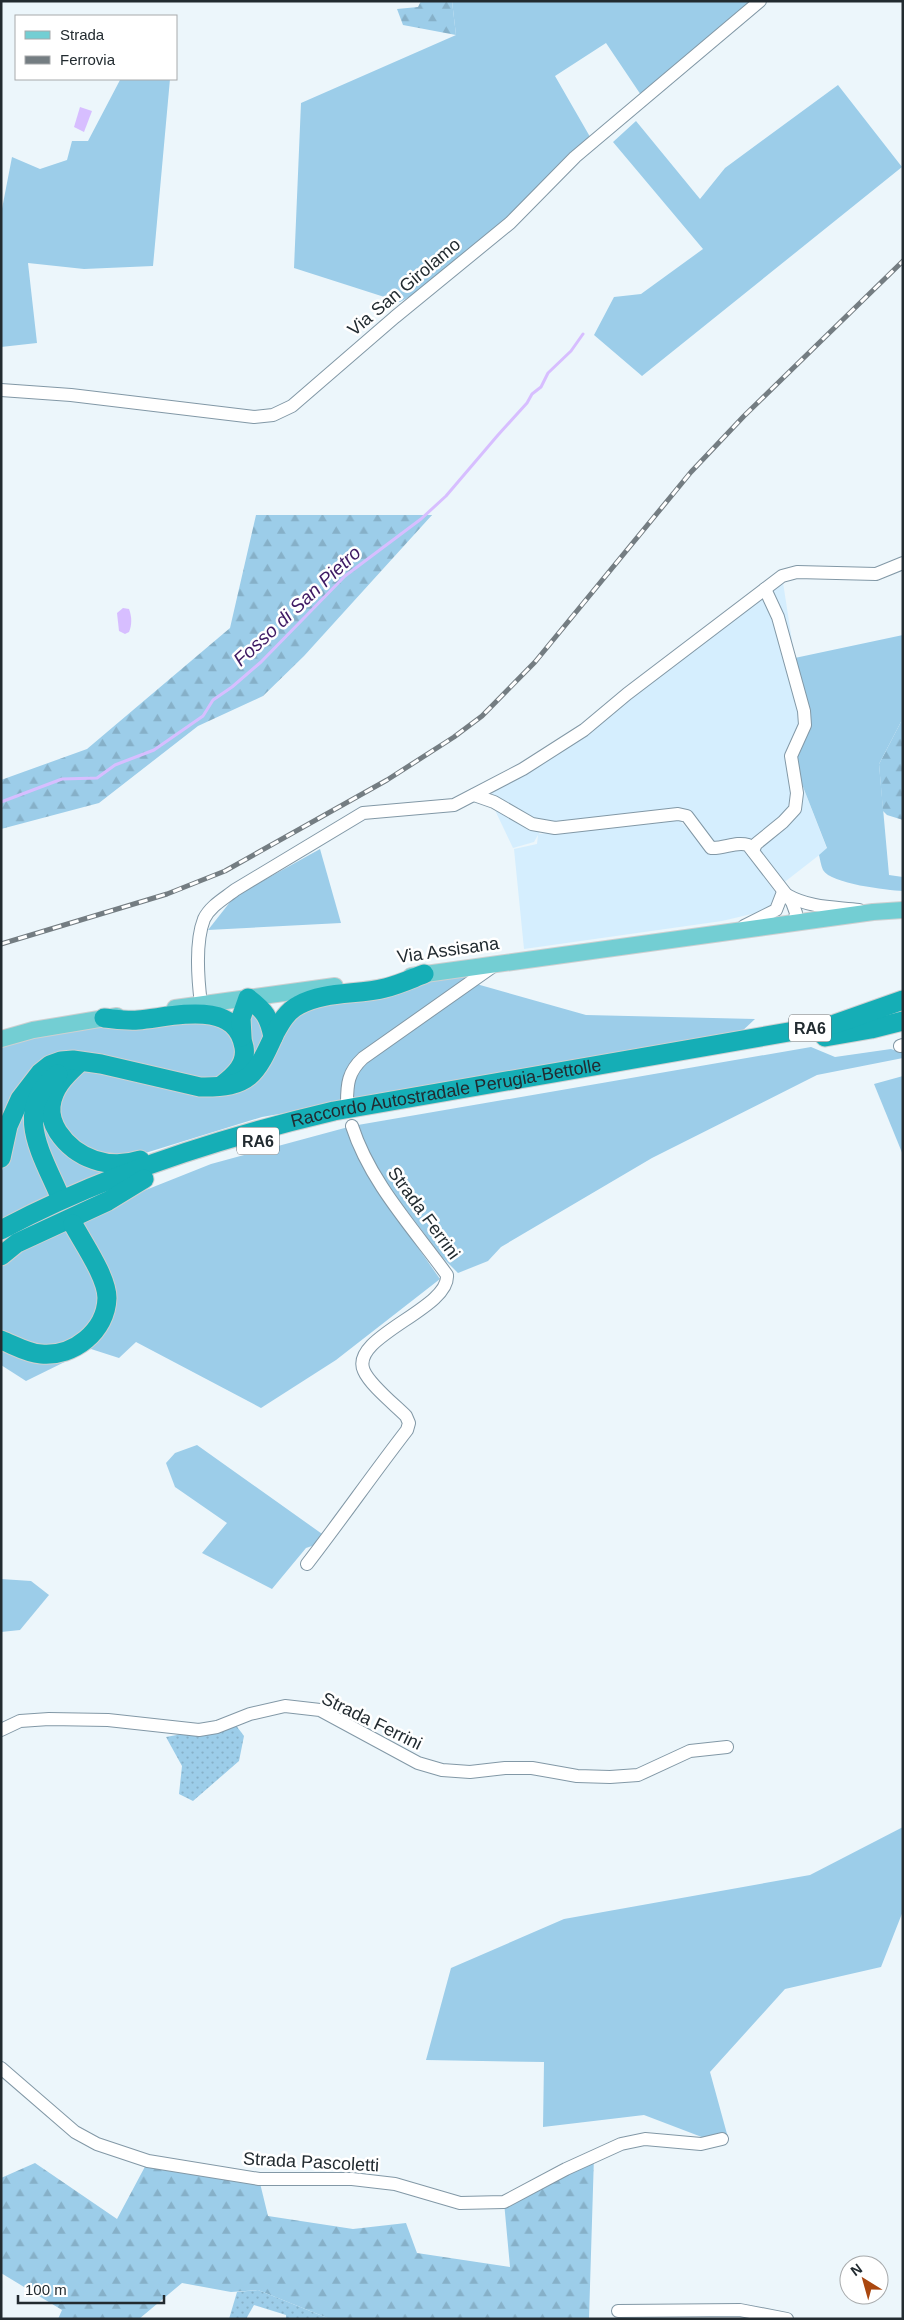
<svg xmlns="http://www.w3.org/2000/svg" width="904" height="2320" viewBox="0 0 904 2320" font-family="Helvetica,sans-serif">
<defs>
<pattern id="forest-firs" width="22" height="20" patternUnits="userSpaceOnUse" patternTransform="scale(1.25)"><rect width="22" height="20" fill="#9ccde9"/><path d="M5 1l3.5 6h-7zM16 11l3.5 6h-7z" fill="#86b0c8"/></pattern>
<pattern id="garden-dots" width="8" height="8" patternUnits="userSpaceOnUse" patternTransform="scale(1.25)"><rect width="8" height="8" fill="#9ccde9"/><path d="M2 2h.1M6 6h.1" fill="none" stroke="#86b0c8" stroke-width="1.8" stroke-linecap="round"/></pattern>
</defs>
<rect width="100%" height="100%" fill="#ecf6fb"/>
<path fill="#d5eefe" d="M782,576L805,725L791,756L827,849L782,884L752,841L746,838L711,844L688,812L544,822L539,834L666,820L680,821L712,854L743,848L776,893L770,906L756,913L722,921L524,949L514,849L537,844L538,835L534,842L513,848L494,808L492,792Z"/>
<g fill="#9ccde9">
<path d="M452,1H760L643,98L606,43L555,76L593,142L439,280L400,302L294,268L301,103L456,35Z"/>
<path d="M131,79H170L153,266L84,269L28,263L37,343L1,347V214L12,157L40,169L67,160L72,141H88L120,80Z"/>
<path d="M838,85L902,167L642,376L594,335L614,297L641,294L703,249L613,142L636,121L700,199L725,168Z"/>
<path d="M903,635V718L879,764L889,875L903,877V891C887,890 831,884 823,870C821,866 820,859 819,855L827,848L791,756L805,725L790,659Z"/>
<path d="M320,849L341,923L208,930L234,897Z"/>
<path d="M465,974L480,985L586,1015L755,1019L739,1034L262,1117L126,1159L87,1155L57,1124C59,1095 56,1083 86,1070L233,1090L291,1014L424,978Z"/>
<path d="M255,1010L267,1038L248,1064L244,1026Z"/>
<path d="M195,1018L230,1029L238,1057L220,1080L202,1082L79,1051L60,1053L1,1126V1045L51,1032L105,1025Z"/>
<path d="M811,1047L835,1057L891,1049L903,1053V1058L817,1075L652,1158L501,1247L488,1261L458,1273L443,1258L391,1190L384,1199L440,1279L336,1360L261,1408L136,1342L119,1358L91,1349L26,1381L1,1365V1264L8,1254L98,1209L211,1164L352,1126Z"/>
<path d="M903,1076V1155L874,1084Z"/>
<path d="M23,1101L55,1196L1,1221V1174Z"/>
<path d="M42,1107L51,1124L112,1171L66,1191L44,1146Z"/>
<path d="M197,1445L325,1536L315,1545L306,1548L272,1589L202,1553L227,1523L175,1487L166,1463L175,1453Z"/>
<path d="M1,1579L31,1581L49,1595L20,1630L1,1632Z"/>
<path d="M903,1827V1911L881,1967L785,1989L710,2072L727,2134L707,2139L644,2115L543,2127L544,2062L426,2060L451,1968L564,1919L810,1875Z"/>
</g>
<g fill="url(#forest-firs)">
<path d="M421,1H452L456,35L403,25L397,9L418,7Z"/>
<path d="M256,515H432L304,656L263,696L198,726L99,803L1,829V780L87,749L230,628Z"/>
<path d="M903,718V820L887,815L883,811L879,764Z"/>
<path d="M594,2156L589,2319H330L258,2290L231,2292L182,2283L139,2319H58L62,2310L1,2273V2178L35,2163L117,2219L148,2161L259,2179L268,2216L353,2229L406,2223L417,2253L510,2267L504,2202Z"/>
</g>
<g fill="url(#garden-dots)">
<path d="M235,1724L244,1736L239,1761L193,1801L179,1794L182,1766L166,1737Z"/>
<path d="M258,2290L330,2319H286V2315L254,2305L246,2319H229L237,2292Z"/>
</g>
<g fill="#d7beff">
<path d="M80,107L92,111L84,132L74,127Z"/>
<path d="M123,608L129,609C132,617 132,625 129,632L125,634L119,631L117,613Z"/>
</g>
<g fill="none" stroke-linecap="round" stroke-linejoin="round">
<path stroke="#d7beff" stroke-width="3" d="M1,802L62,779L97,778L115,765L154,750L203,716L213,700L232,687L261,662L345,576L421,519L446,496L498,435L527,403L532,394L541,387L548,373L571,351L583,334"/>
<defs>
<g id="minor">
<path d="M1,390L71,395L254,417L273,415L292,406L395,317L510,223L575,157L760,1"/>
<path d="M474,795L494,802L532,824L555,828L678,814L687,816L711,848C724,849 736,841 748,845L792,902L796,913L794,924"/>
<path d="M753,851L756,844L783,822L795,809L797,793L791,756L805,725L804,711L778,617L765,589"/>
<path d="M787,895C810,908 834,907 859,910"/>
<path d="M744,926L776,910L783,892"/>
<path d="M201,1004C198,980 195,942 204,919C210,906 225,898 235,890L363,813L454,805L523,769L584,730L627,694L782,576L797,572L876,574L903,563"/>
<path d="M900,1046L903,1045"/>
<path d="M347,1103C347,1084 348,1072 363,1058L492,967"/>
<path d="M307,1564C341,1520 373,1474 407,1430L409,1423L406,1416C395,1405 370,1385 364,1371C348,1337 450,1309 447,1275C413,1228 370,1182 352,1126"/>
<path d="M1,1730L20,1721L49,1719L108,1720L199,1730L217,1727L250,1714L285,1706L320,1710L418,1763L442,1770L470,1772L505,1768H532L577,1776L610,1777L638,1775L690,1751L727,1747"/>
<path d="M1,2068L75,2132L97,2144L148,2161L259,2179H352L395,2184L460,2203L504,2202L566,2169L621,2144L645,2139L701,2144L722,2139"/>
<path d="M618,2311L740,2310L787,2319"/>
</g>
<g id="major">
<path d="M411,976L873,912L903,910"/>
<path d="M175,1008L335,986"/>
<path d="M1,1039L33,1030L117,1016"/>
</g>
<g id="highway">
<path d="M104,1018C115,1019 127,1021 138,1020C173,1017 235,998 244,1047C247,1064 235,1075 222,1085"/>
<path d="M242,1037L241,1018L248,998C265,1011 269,1017 273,1037"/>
<path d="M825,1037L871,1029L903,1021"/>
<path d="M78,1064C65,1076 53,1088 51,1106C50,1116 53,1124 58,1132C76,1159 109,1170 140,1160"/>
<path d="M1,1158L8,1126L20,1099L40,1073L50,1065L61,1061L73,1060L101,1064L200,1087C250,1088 256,1075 275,1033C281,1022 287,1011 299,1005C324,991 358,995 385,988C398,985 411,979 424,974"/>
<path d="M58,1192C40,1151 13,1108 58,1074"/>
<path id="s1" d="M1,1230C105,1174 219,1138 334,1111L835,1024L903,1000"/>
<path d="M1,1256L17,1243L108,1201L144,1179"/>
<path d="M1,1340C14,1345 27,1353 41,1354C74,1357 106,1331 107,1298C107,1277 83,1243 73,1224"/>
</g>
</defs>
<use href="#minor" stroke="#8298a6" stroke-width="14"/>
<use href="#major" stroke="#ced0d1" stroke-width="18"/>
<use href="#highway" stroke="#ced0d1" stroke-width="21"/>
<use href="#minor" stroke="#fff" stroke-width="12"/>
<use href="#major" stroke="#73ced3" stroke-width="16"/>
<use href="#highway" stroke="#15aeb6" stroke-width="19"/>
<defs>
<path id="rail" d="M1,944L167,894L225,871L387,780L454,737L482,716L535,662L691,472L744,416L903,261"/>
</defs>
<use href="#rail" stroke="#747d82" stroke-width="5"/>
<use href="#rail" stroke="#fff" stroke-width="3" stroke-dasharray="9" stroke-linecap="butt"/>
</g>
<g text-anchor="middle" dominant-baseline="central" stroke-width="5" stroke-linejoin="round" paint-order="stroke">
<g fill="#fff" stroke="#646b6e" stroke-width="1">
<rect x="789" y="1014.5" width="42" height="27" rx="4"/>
<rect x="237" y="1127.5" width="42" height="27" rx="4"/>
</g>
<g font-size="16" font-weight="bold" fill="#222b30">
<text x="810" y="1028">RA6</text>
<text x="258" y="1141">RA6</text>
</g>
<g font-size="18" fill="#222b30" stroke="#fff">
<text transform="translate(404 287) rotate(-40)">Via San Girolamo</text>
<text transform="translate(448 950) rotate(-8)">Via Assisana</text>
<text stroke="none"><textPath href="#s1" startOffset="468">Raccordo Autostradale Perugia-Bettolle</textPath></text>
<text transform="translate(424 1213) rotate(54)">Strada Ferrini</text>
<text transform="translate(372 1721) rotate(26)">Strada Ferrini</text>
<text transform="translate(311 2162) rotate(3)">Strada Pascoletti</text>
</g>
<g font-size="19" font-style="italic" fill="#3e1963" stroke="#fff">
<text transform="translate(297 606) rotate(-43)">Fosso di San Pietro</text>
</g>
</g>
<rect width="904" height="2320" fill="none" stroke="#222b30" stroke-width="5"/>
<rect x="15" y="15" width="162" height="65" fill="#ffffff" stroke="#a7aaac"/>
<rect x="25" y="31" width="25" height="8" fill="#73ced3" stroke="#a7aaac"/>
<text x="60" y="40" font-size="15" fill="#222b30">Strada</text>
<rect x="25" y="56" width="25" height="8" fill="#747d82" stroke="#a7aaac"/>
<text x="60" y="65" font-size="15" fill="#222b30">Ferrovia</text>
<g transform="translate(864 2280) rotate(323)"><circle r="24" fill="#ffffff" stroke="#a7aaac"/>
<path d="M0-4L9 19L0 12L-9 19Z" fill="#aa470f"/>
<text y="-8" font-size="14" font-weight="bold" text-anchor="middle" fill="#222b30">N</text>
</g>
<path d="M18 2295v8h146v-8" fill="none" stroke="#222b30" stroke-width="2.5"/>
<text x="25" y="2295" font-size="15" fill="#222b30" stroke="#ffffff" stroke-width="4" paint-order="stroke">100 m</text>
</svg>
